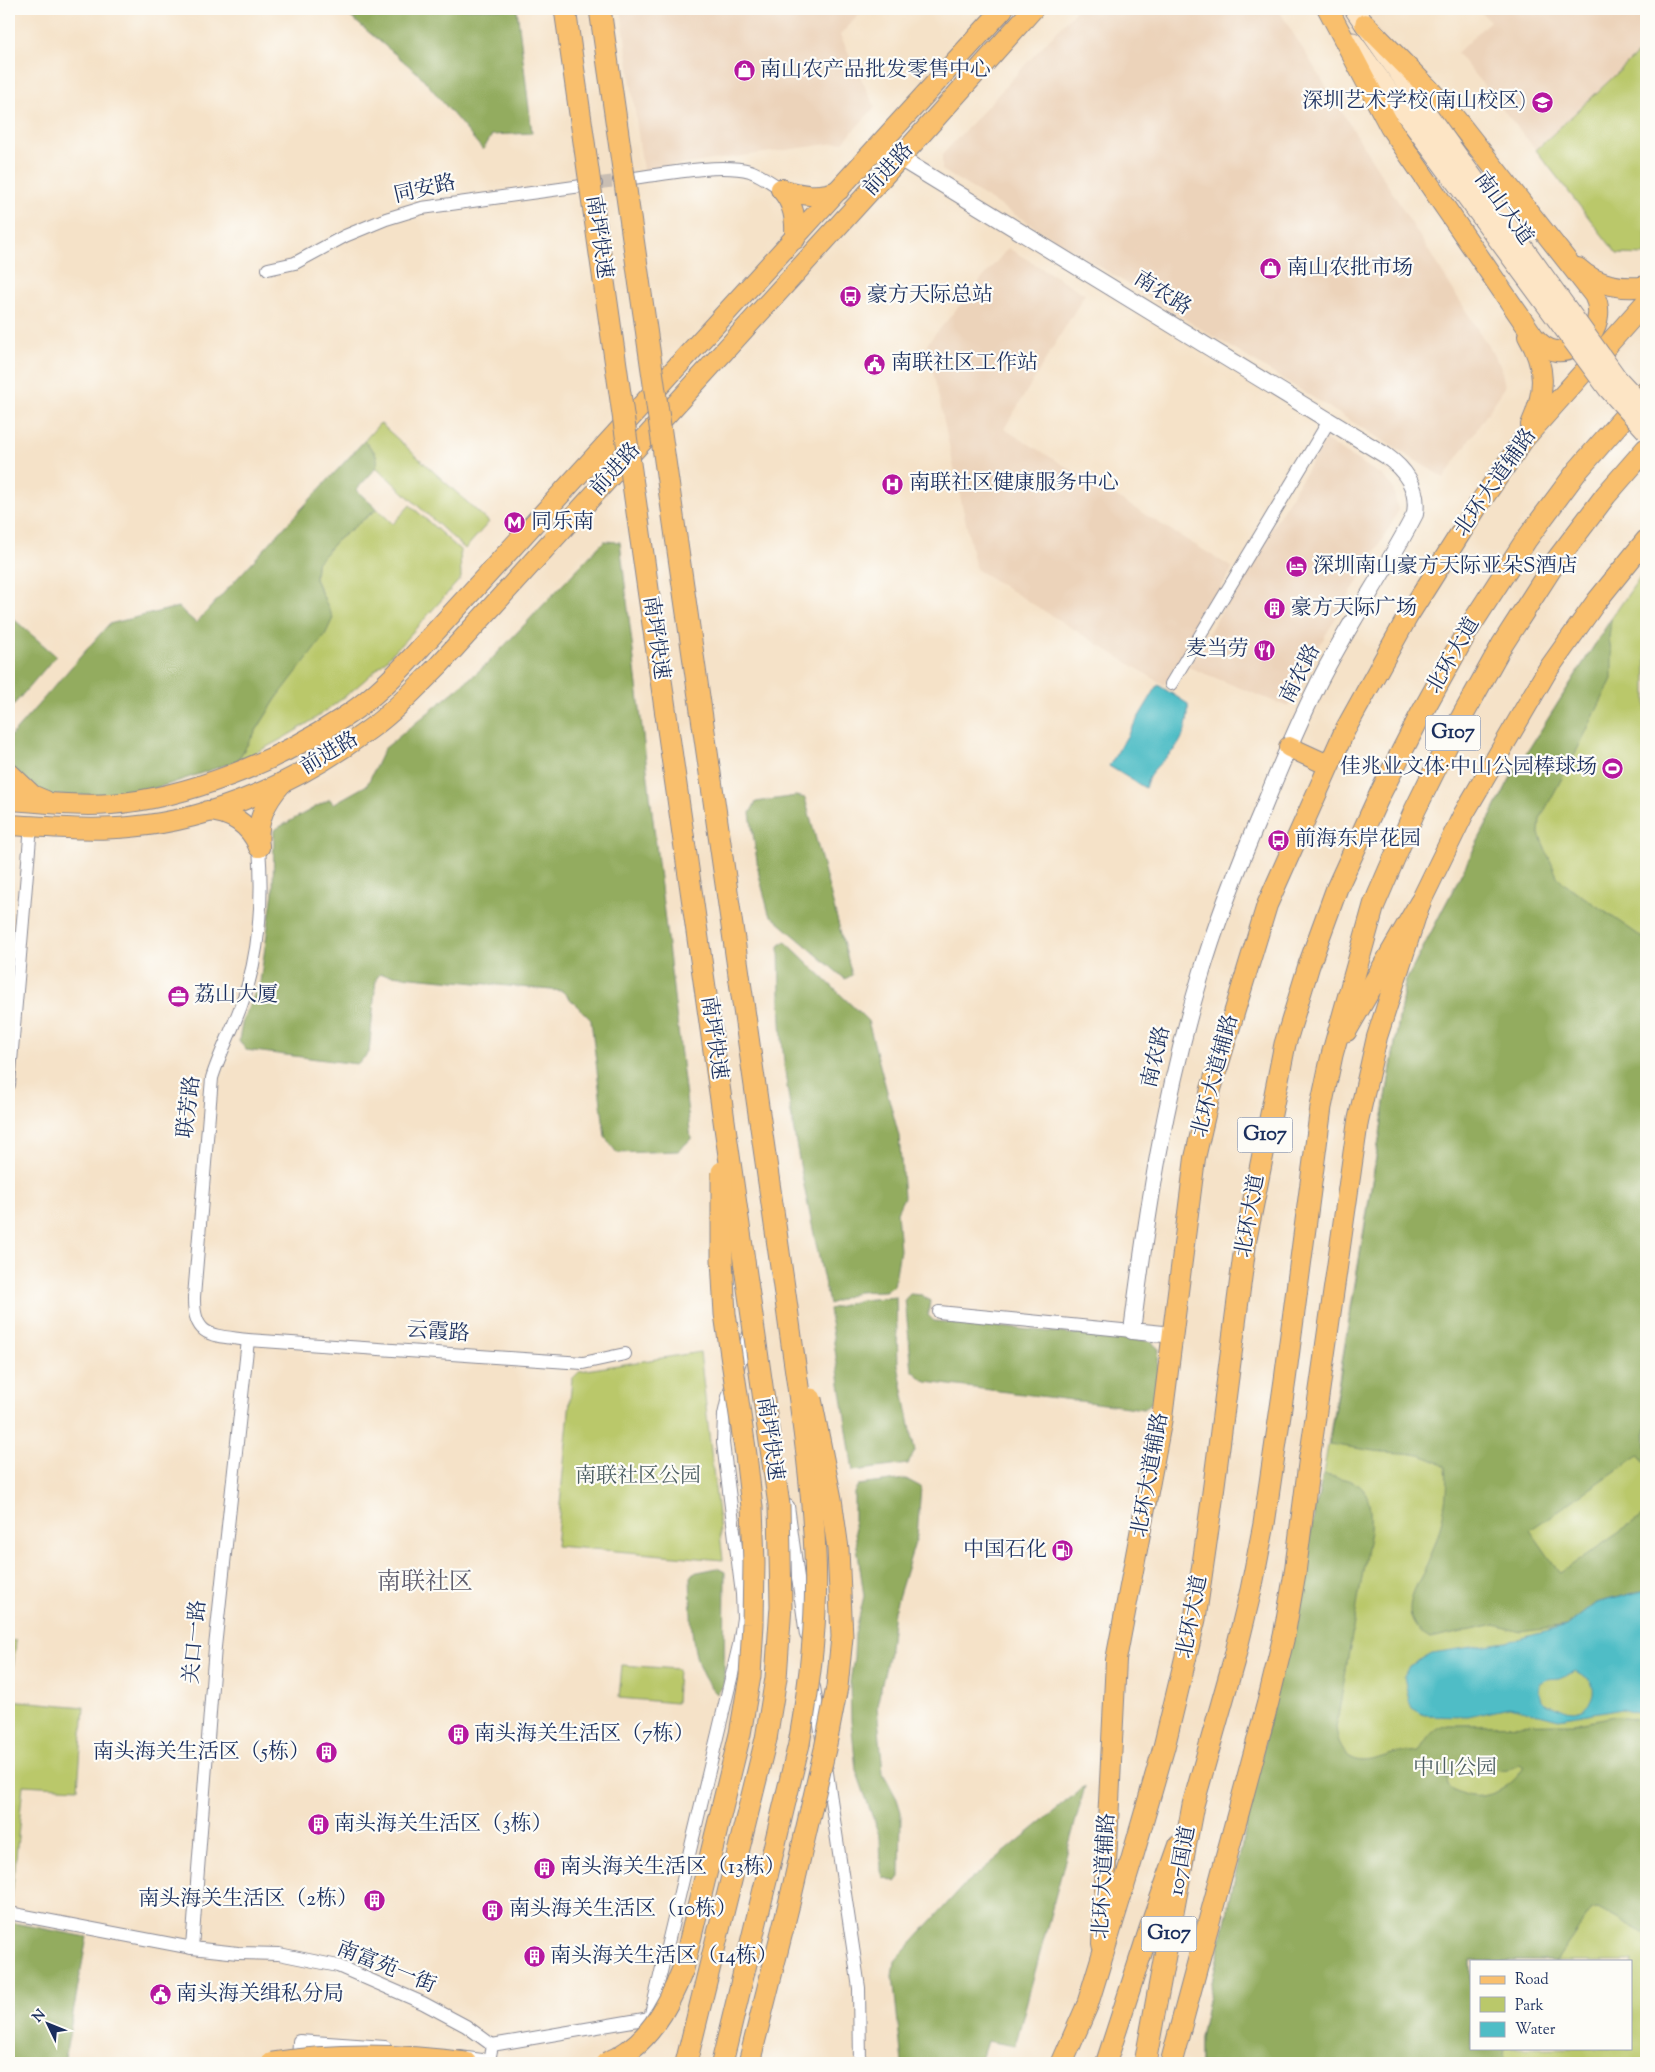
<svg xmlns="http://www.w3.org/2000/svg" width="1655" height="2072" viewBox="0 0 1655 2072" font-family="'Sorts Mill Goudy','Noto Serif SC',serif">
<rect width="100%" height="100%" fill="#fdfcf7"/>
<filter id="ink" filterUnits="userSpaceOnUse"><feTurbulence type="fractalNoise" baseFrequency=".02" numOctaves="2"/><feDisplacementMap in="SourceGraphic" scale="10" xChannelSelector="R" yChannelSelector="G"/><feConvolveMatrix kernelMatrix="1 2 1 2 8 2 1 2 1" color-interpolation-filters="sRGB"/></filter>
<filter id="wash" filterUnits="userSpaceOnUse"><feTurbulence type="fractalNoise" baseFrequency=".0096" numOctaves="4" result="noise"/><feDisplacementMap in="SourceGraphic" scale="20" xChannelSelector="R" yChannelSelector="G"/><feGaussianBlur stdDeviation="1.12" result="paint"/><feColorMatrix in="noise" values="0 0 0 0 0 0 0 0 0 0 0 0 0 0 0 0 0 1.4 0 .05"/><feComposite in="paint" operator="in"/></filter>
<g filter="url(#wash)">
<rect width="100%" height="100%" fill="#f5e2c8"/>
<g fill="#ecd3ba">
<path d="M621,9H864L840,35L875,107L843,142L643,170Z"/>
<path d="M1077,9H1278L1501,367L1505,387L1444,478L942,170V155Z"/>
<path d="M1478,9H1646V46L1536,150L1457,53L1490,21Z"/>
<path d="M1008,248L1085,294L1004,429L1233,568L1164,685L976,569L927,344Z"/>
<path d="M1325,440L1383,476L1393,488L1398,510L1394,520L1315,653L1288,707L1188,667Z"/>
</g>
<g fill="#bac86a" stroke="#6a7c64" fill-rule="evenodd">
<path d="M1646,46V255L1617,254L1536,150Z"/>
<path d="M380,423L489,522L465,549L376,467C380,455 372,448 364,441Z"/>
<path d="M410,505L460,550L461,578C435,607 410,636 383,663C341,704 291,738 237,761L276,699L333,618L315,579L316,563L336,541L377,509L393,524Z"/>
<path d="M1646,570V2063H1200V2037L1323,1475L1405,983L1510,779L1611,619L1644,571ZM1471,1961H1631V2048H1471Z"/>
<path d="M700,1352L723,1560L556,1546L572,1379L580,1371Z"/>
<path d="M9,1640L16,1641L10,1700L84,1707L78,1788L23,1785L12,1898L9,1897Z"/>
<path d="M622,1665L678,1669L676,1703L619,1698Z"/>
</g>
<g fill="#93ac5e" stroke="#576e5e" fill-rule="evenodd">
<path d="M341,9H517L532,133L492,135L483,150L420,75Z"/>
<path d="M364,441C389,464 374,469 356,490L377,509L336,541L316,564L315,579L333,618L325,635L276,699L237,761L170,784L132,794L48,796L9,766V738L109,624L178,607L196,623Z"/>
<path d="M604,541L620,542L691,1139L678,1151L617,1153L605,1137L591,1020L562,991L380,974L376,979L369,1053L357,1064L246,1050L239,1040L243,1019L260,982L273,892L274,830L330,799L333,804L367,785L384,749L486,665Z"/>
<path d="M9,615L56,656L9,710Z"/>
<path d="M1611,619L1609,639L1612,655V679L1577,750L1540,819L1539,834L1557,876L1565,884L1646,940V1465L1639,1455L1530,1530L1560,1573L1646,1514V1590L1596,1603L1567,1626L1521,1632L1495,1625L1430,1639C1416,1631 1407,1618 1411,1601C1413,1589 1422,1576 1427,1565C1440,1535 1449,1500 1446,1467C1417,1449 1406,1455 1375,1451C1360,1449 1344,1446 1329,1444L1405,983L1510,779Z"/>
<path d="M796,796L805,798L852,975L845,979L769,914L759,875L750,813L756,802Z"/>
<path d="M785,941L868,1021L899,1136L904,1197L897,1212L900,1250L894,1286L885,1291L857,1292L829,1304C813,1229 796,1155 786,1079C780,1035 780,991 779,946Z"/>
<path d="M910,1294L922,1295L930,1301L928,1315L934,1321L1150,1341L1159,1349L1156,1399L1144,1409L926,1382L912,1370L905,1299Z"/>
<path d="M896,1297L898,1365L915,1451L908,1464L853,1471L829,1309L861,1300Z"/>
<path d="M1323,1475C1365,1481 1372,1488 1370,1531L1336,1728C1338,1738 1339,1746 1346,1754C1363,1769 1380,1755 1399,1753C1405,1752 1412,1752 1419,1751C1429,1737 1430,1730 1448,1725L1573,1724L1615,1716H1626L1646,1723V1934L1599,1908L1592,1909L1588,1915L1556,1961H1471V2048H1504L1503,2054L1507,2063H1200V2037ZM1471,1759C1491,1763 1499,1777 1520,1764L1524,1767C1509,1793 1473,1808 1448,1785C1445,1769 1456,1761 1471,1759Z"/>
<path d="M906,1479L921,1487L917,1536L894,1611L890,1648L877,1706L883,1773L897,1799L901,1812L900,1877L896,1882L883,1877L881,1871L880,1838L856,1770L851,1720L850,1682L854,1657L855,1634L864,1596L854,1525V1493L858,1485Z"/>
<path d="M717,1568L725,1572L724,1685L717,1694C687,1666 692,1616 690,1577L693,1573Z"/>
<path d="M1085,1786L1015,2046L987,2041L980,2063H902L893,1976L895,1961L963,1886Z"/>
<path d="M9,1922L87,1937L64,2063H9Z"/>
</g>
<g fill="#4fbdc6" stroke="#357692" fill-rule="evenodd">
<path d="M1158,685L1188,704C1189,723 1184,741 1170,754C1158,765 1149,772 1145,788L1109,766Z"/>
<path d="M1646,1590V1715L1622,1708L1559,1719L1509,1707L1468,1716L1424,1715L1412,1708L1409,1701L1404,1676L1409,1666L1432,1653L1507,1642L1567,1626L1596,1603ZM1575,1671C1580,1674 1588,1677 1591,1682C1598,1695 1588,1711 1574,1712C1567,1712 1562,1708 1555,1706C1549,1704 1546,1705 1541,1700L1539,1692L1540,1684L1546,1679L1559,1678Z"/>
</g>
</g>
<g filter="url(#ink)">
<g fill="none" stroke-linecap="round" stroke-linejoin="round">
<path stroke="#c9beb3" stroke-width="12" stroke-dasharray="12 6" stroke-linecap="butt" d="M600,183L616,181"/>
<defs>
<g id="minor">
<path d="M619,180C654,176 718,162 750,171C761,175 771,182 781,189"/>
<path d="M268,269L295,263L345,236L386,219L422,208L596,184"/>
<path d="M1171,684L1329,421"/>
<path d="M259,847C263,897 260,955 242,1003C233,1029 220,1052 212,1078L194,1297C193,1339 214,1335 248,1340L583,1363L625,1354"/>
<path d="M9,1085L31,826"/>
<path d="M939,1312L1132,1331"/>
<path d="M788,1506L806,1635"/>
<path d="M814,1687L822,1738"/>
<path d="M826,1766L859,1988L860,2063"/>
<path d="M9,1913L192,1948L238,1953L279,1954L338,1966L423,2003L466,2026L492,2045L650,2018L739,1645L743,1618L742,1594L723,1443L724,1415L728,1397L751,1328"/>
<path d="M192,1948L215,1647L248,1340"/>
<path d="M460,2057L489,2061L492,2045"/>
<path d="M298,2063L299,2041L385,2047"/>
</g>
<path id="tertiary" d="M880,146L1385,455C1406,470 1419,488 1415,514C1386,571 1348,624 1319,682C1299,722 1281,764 1264,806C1240,862 1217,919 1200,978C1165,1094 1147,1212 1132,1331L1174,1335"/>
<g id="secondary">
<path d="M1354,9L1427,113"/>
<path d="M1353,42L1412,123"/>
</g>
<g id="primary">
<path d="M1328,9L1390,127L1534,337C1540,344 1547,350 1556,351C1585,354 1608,321 1594,295L1455,118L1430,90L1365,24"/>
<path d="M781,189C801,195 819,199 839,190"/>
<path d="M781,189C794,204 796,219 795,239"/>
<path d="M1578,268C1596,285 1623,290 1646,286"/>
<path d="M1528,336C1546,367 1546,392 1531,425"/>
<path d="M1289,747L1328,765"/>
<path d="M9,773L32,795L46,801"/>
<path d="M9,800C43,802 77,807 111,804C188,798 277,761 341,719C369,702 393,678 415,654L1003,9"/>
<path d="M207,811C230,812 250,824 259,847"/>
<path d="M9,825C49,827 90,831 130,827C215,820 302,780 370,729C395,711 417,687 439,665L900,158L1033,9"/>
<path d="M259,847C256,821 265,802 282,783"/>
<path d="M1310,1456L1358,1121L1377,1037L1420,903L1463,815L1547,671L1596,602L1646,540"/>
<path d="M1102,1944L1116,1660L1162,1418L1195,1158L1211,1089L1267,905L1345,730L1408,616L1477,507L1524,439L1646,302"/>
<path d="M1106,2063L1150,1927L1179,1845"/>
</g>
<g id="trunk">
<path d="M1346,1031L1420,903"/>
<path d="M686,2063L766,1739"/>
<path d="M722,2063L799,1744"/>
<path d="M1062,2063L1087,2006L1131,1862L1164,1747L1195,1619L1211,1508L1246,1239L1285,1044L1309,965L1337,888L1380,794L1420,716L1469,628L1526,540L1578,470L1646,392"/>
<path d="M1145,2063L1193,1805L1234,1660L1251,1590L1264,1524L1285,1380L1321,1107L1332,1055L1374,905L1415,810L1453,733L1502,645L1556,561L1606,495L1646,449"/>
<path d="M1171,2063L1268,1702L1284,1636L1295,1573L1310,1456"/>
</g>
</defs>
<use href="#minor" stroke="#888893" stroke-width="14"/>
<use href="#tertiary" stroke="#888893" stroke-width="18"/>
<use href="#secondary" stroke="#888893" stroke-width="21"/>
<use href="#primary" stroke="#888893" stroke-width="22"/>
<use href="#trunk" stroke="#888893" stroke-width="23"/>
<use href="#minor" stroke="#fff" stroke-width="12"/>
<use href="#tertiary" stroke="#fff" stroke-width="16"/>
<use href="#secondary" stroke="#fde5c5" stroke-width="19"/>
<use href="#primary" stroke="#f9bf6d" stroke-width="20"/>
<use href="#trunk" stroke="#f9bf6d" stroke-width="21"/>
<defs>
<g id="secondary-bridge">
<path d="M1427,113L1618,379L1646,409"/>
<path d="M1412,123L1608,389L1646,431"/>
</g>
<g id="trunk-bridge">
<path d="M565,9L779,1505L781,1606L776,1678L766,1739"/>
<path d="M600,9L787,1308C798,1390 812,1472 815,1554C818,1618 810,1681 799,1744"/>
<path d="M272,2063C336,2053 401,2054 466,2063"/>
<path d="M606,2063C647,2047 668,2008 683,1969L740,1734L750,1676L753,1624L754,1563L752,1507L746,1455L725,1314L722,1260V1172"/>
<path d="M749,2063L791,1896L825,1749L837,1687L842,1637L838,1549L831,1499L811,1399"/>
</g>
</defs>
<use href="#secondary-bridge" stroke="#888893" stroke-width="21" stroke-linecap="butt"/>
<use href="#trunk-bridge" stroke="#888893" stroke-width="23" stroke-linecap="butt"/>
<use href="#secondary-bridge" stroke="#fde5c5" stroke-width="19"/>
<use href="#trunk-bridge" stroke="#f9bf6d" stroke-width="21"/>
</g>
</g>
<defs>
<symbol id="shop-disc" viewBox="-11 -11 22 22"><circle r="9.5" fill="#b5179e" stroke="#fdfcf7"/><path d="M-5-2.5h2.3a2.7 3.5 0 0 1 5.4 0H5L5.5 6h-11ZM-1.5-2.5h3a1.5 2.3 0 0 0-3 0Z" fill="#fff"/></symbol>
<symbol id="school-disc" viewBox="-11 -11 22 22"><circle r="9.5" fill="#b5179e" stroke="#fdfcf7"/><path d="M0-5L7-2L0 1L-7-2ZM-4 1L0 2.5L4 1V4Q0 6-4 4Z" fill="#fff"/></symbol>
<symbol id="bus-disc" viewBox="-11 -11 22 22"><circle r="9.5" fill="#b5179e" stroke="#fdfcf7"/><path d="M-5-6H5V4H4V6H2V4H-2V6H-4V4H-5ZM-3.5-4V0h7V-4ZM-3.5 1.2v1.5H-2V1.2ZM2 1.2v1.5H3.5V1.2Z" fill="#fff"/></symbol>
<symbol id="civic-disc" viewBox="-11 -11 22 22"><circle r="9.5" fill="#b5179e" stroke="#fdfcf7"/><path d="M-.6-6.5H3V-4.5H.6V-3L4-1V1h2V6H-6V1h2V-1L-.6-3ZM-1.2 2.5V6h2.4V2.5Z" fill="#fff"/></symbol>
<symbol id="hospital-disc" viewBox="-11 -11 22 22"><circle r="9.5" fill="#b5179e" stroke="#fdfcf7"/><path d="M-5-5h3v3.5h4V-5h3V5h-3V1.5h-4V5h-3Z" fill="#fff"/></symbol>
<symbol id="metro-disc" viewBox="-11 -11 22 22"><circle r="9.5" fill="#b5179e" stroke="#fdfcf7"/><path d="M-5.5 5V-5H-3L0 0L3-5H5.5V5H3V-.5L0 4L-3-.5V5Z" fill="#fff"/></symbol>
<symbol id="hotel-disc" viewBox="-11 -11 22 22"><circle r="9.5" fill="#b5179e" stroke="#fdfcf7"/><path d="M-6-4.5h1.5V1H6V5H4.5V3h-9V5H-6ZM-4 0a1.8 1.8 0 1 1 3.6 0ZM.5 0V-2.5h3Q6-2.5 6 0Z" fill="#fff"/></symbol>
<symbol id="building-disc" viewBox="-11 -11 22 22"><circle r="9.5" fill="#b5179e" stroke="#fdfcf7"/><path d="M-4-6H4V6H1V3H-1V6H-4ZM-2.5-4.3h1.7v1.8h-1.7ZM.8-4.3h1.7v1.8H.8ZM-2.5-1h1.7V.8h-1.7ZM.8-1h1.7V.8H.8Z" fill="#fff"/></symbol>
<symbol id="restaurant-disc" viewBox="-11 -11 22 22"><circle r="9.5" fill="#b5179e" stroke="#fdfcf7"/><path d="M-5-6h1v4h1v-4h1v4h1v-4h1v5L-1.5 .5V6h-2V.5L-5-1ZM5-6V6H3V1.5H1.5Q1.5-4 5-6Z" fill="#fff"/></symbol>
<symbol id="stadium-disc" viewBox="-11 -11 22 22"><circle r="9.5" fill="#b5179e" stroke="#fdfcf7"/><path d="M0-5a6.5 5 0 1 0 0 10a6.5 5 0 1 0 0-10ZM-3.5-1.8h7v3.6h-7Z" fill="#fff"/></symbol>
<symbol id="office-disc" viewBox="-11 -11 22 22"><circle r="9.5" fill="#b5179e" stroke="#fdfcf7"/><path d="M-6-3h4V-5.5h4V-3h4V5H-6ZM-1-4.5V-3h2v-1.5ZM-6 0V1H6V0Z" fill="#fff"/></symbol>
<symbol id="fuel-disc" viewBox="-11 -11 22 22"><circle r="9.5" fill="#b5179e" stroke="#fdfcf7"/><path d="M-5.5-6h7V0h2V4h1.3V-2.5L3-4.5l.8-.8L6-3V5H2.5V1h-1V6h-7ZM-4.2-4.7v3.2H.2V-4.7Z" fill="#fff"/></symbol>
</defs>
<g fill-rule="evenodd">
<use href="#shop-disc" x="732" y="58" width="25" height="25"/>
<use href="#school-disc" x="1530" y="90" width="25" height="25"/>
<use href="#shop-disc" x="1258" y="256" width="25" height="25"/>
<use href="#bus-disc" x="838" y="284" width="25" height="25"/>
<use href="#civic-disc" x="862" y="352" width="25" height="25"/>
<use href="#hospital-disc" x="880" y="472" width="25" height="25"/>
<use href="#metro-disc" x="502" y="510" width="25" height="25"/>
<use href="#hotel-disc" x="1284" y="554" width="25" height="25"/>
<use href="#building-disc" x="1262" y="596" width="25" height="25"/>
<use href="#restaurant-disc" x="1252" y="638" width="25" height="25"/>
<use href="#stadium-disc" x="1600" y="756" width="25" height="25"/>
<use href="#bus-disc" x="1266" y="828" width="25" height="25"/>
<use href="#office-disc" x="166" y="984" width="25" height="25"/>
<use href="#fuel-disc" x="1050" y="1538" width="25" height="25"/>
<use href="#building-disc" x="446" y="1722" width="25" height="25"/>
<use href="#building-disc" x="314" y="1740" width="25" height="25"/>
<use href="#building-disc" x="306" y="1812" width="25" height="25"/>
<use href="#building-disc" x="532" y="1856" width="25" height="25"/>
<use href="#building-disc" x="362" y="1888" width="25" height="25"/>
<use href="#building-disc" x="480" y="1898" width="25" height="25"/>
<use href="#building-disc" x="522" y="1944" width="25" height="25"/>
<use href="#civic-disc" x="148" y="1982" width="25" height="25"/>
</g>
<g text-anchor="middle" dominant-baseline="central" stroke-width="4.5" stroke-linejoin="round" paint-order="stroke">
<g fill="#fdfcf7" stroke="#5f6c8c" stroke-width="1">
<rect x="1425.5" y="715.5" width="55" height="35" rx="4"/>
<rect x="1237.5" y="1117.5" width="55" height="35" rx="4"/>
<rect x="1141.5" y="1916.5" width="55" height="35" rx="4"/>
</g>
<g font-size="20" font-weight="bold" fill="#1b2f5e">
<text x="1453" y="733">G107</text>
<text x="1265" y="1135">G107</text>
<text x="1169" y="1934">G107</text>
</g>
<g font-size="21" fill="#1b2f5e" stroke="#fdfcf7" text-anchor="start">
<text x="760" y="71">南山农产品批发零售中心</text>
<text x="1526" y="102" text-anchor="end">深圳艺术学校(南山校区)</text>
<text x="1287" y="269">南山农批市场</text>
<text x="867" y="296">豪方天际总站</text>
<text x="891" y="364">南联社区工作站</text>
<text x="909" y="484">南联社区健康服务中心</text>
<text x="531" y="523">同乐南</text>
<text x="1313" y="567">深圳南山豪方天际亚朵S酒店</text>
<text x="1291" y="609">豪方天际广场</text>
<text x="1249" y="650" text-anchor="end">麦当劳</text>
<text x="1597" y="768" text-anchor="end">佳兆业文体·中山公园棒球场</text>
<text x="1295" y="840">前海东岸花园</text>
<text x="194" y="996">荔山大厦</text>
<text x="1047" y="1551" text-anchor="end">中国石化</text>
<text x="474" y="1735">南头海关生活区（7栋）</text>
<text x="310" y="1753" text-anchor="end">南头海关生活区（5栋）</text>
<text x="334" y="1825">南头海关生活区（3栋）</text>
<text x="560" y="1868">南头海关生活区（13栋）</text>
<text x="358" y="1900" text-anchor="end">南头海关生活区（2栋）</text>
<text x="509" y="1910">南头海关生活区（10栋）</text>
<text x="550" y="1957">南头海关生活区（14栋）</text>
<text x="176" y="1995">南头海关缉私分局</text>
</g>
<g font-size="21" fill="#1b2f5e" stroke="#fdfcf7">
<text transform="translate(889 170) rotate(-48)">前进路</text>
<text transform="translate(425 190) rotate(-13)">同安路</text>
<text transform="translate(1503 209) rotate(54)">南山大道</text>
<text transform="translate(598 237) rotate(82)">南坪快速</text>
<text transform="translate(1162 294) rotate(32)">南农路</text>
<text transform="translate(616 470) rotate(-48)">前进路</text>
<text transform="translate(1496 483) rotate(-55)">北环大道辅路</text>
<text transform="translate(655 638) rotate(82)">南坪快速</text>
<text transform="translate(1454 656) rotate(-60)">北环大道</text>
<text transform="translate(1301 674) rotate(-63)">南农路</text>
<text transform="translate(330 754) rotate(-31)">前进路</text>
<text transform="translate(713 1038) rotate(82)">南坪快速</text>
<text transform="translate(1157 1057) rotate(-77)">南农路</text>
<text transform="translate(1216 1076) rotate(-75)">北环大道辅路</text>
<text transform="translate(190 1107) rotate(-83)">联芳路</text>
<text transform="translate(1251 1216) rotate(-80)">北环大道</text>
<text transform="translate(438 1333) rotate(4)">云霞路</text>
<text transform="translate(769 1439) rotate(82)">南坪快速</text>
<text transform="translate(1151 1475) rotate(-80)">北环大道辅路</text>
<text transform="translate(1193 1617) rotate(-79)">北环大道</text>
<text transform="translate(196 1642) rotate(-85)">关口一路</text>
<text transform="translate(1183 1861) rotate(-80)">107国道</text>
<text transform="translate(1105 1876) rotate(-87)">北环大道辅路</text>
<text transform="translate(386 1968) rotate(22)">南富苑一街</text>
</g>
<g font-size="21" fill="#4b5d62" stroke="#fdfcf7">
<text x="638" y="1477">南联社区公园</text>
<text x="1455" y="1769">中山公园</text>
</g>
<g font-size="24" fill="#5f5c6d" stroke="#fdfcf7">
<text x="425" y="1583">南联社区</text>
</g>
</g>
<rect width="1655" height="2072" fill="none" stroke="#fdfcf7" stroke-width="30"/>
<rect x="1470" y="1960" width="162" height="90" fill="#fdfcf7" stroke="#a3aaba"/>
<rect x="1480" y="1976" width="25" height="8" fill="#f9bf6d" stroke="#a3aaba"/>
<text x="1515" y="1984" font-size="15" fill="#1b2f5e">Road</text>
<rect x="1480" y="1997" width="25" height="15" fill="#bac86a" stroke="#a3aaba"/>
<text x="1515" y="2010" font-size="15" fill="#1b2f5e">Park</text>
<rect x="1480" y="2022" width="25" height="15" fill="#4fbdc6" stroke="#a3aaba"/>
<text x="1515" y="2034" font-size="15" fill="#1b2f5e">Water</text>
<g transform="translate(48 2024) rotate(313)" stroke="#fdfcf7" stroke-width="4" paint-order="stroke">
<path d="M0-4L9 19L0 12L-9 19Z" fill="#1b2f5e"/>
<text y="-8" font-size="14" font-weight="bold" text-anchor="middle" fill="#1b2f5e">N</text>
</g>
</svg>
